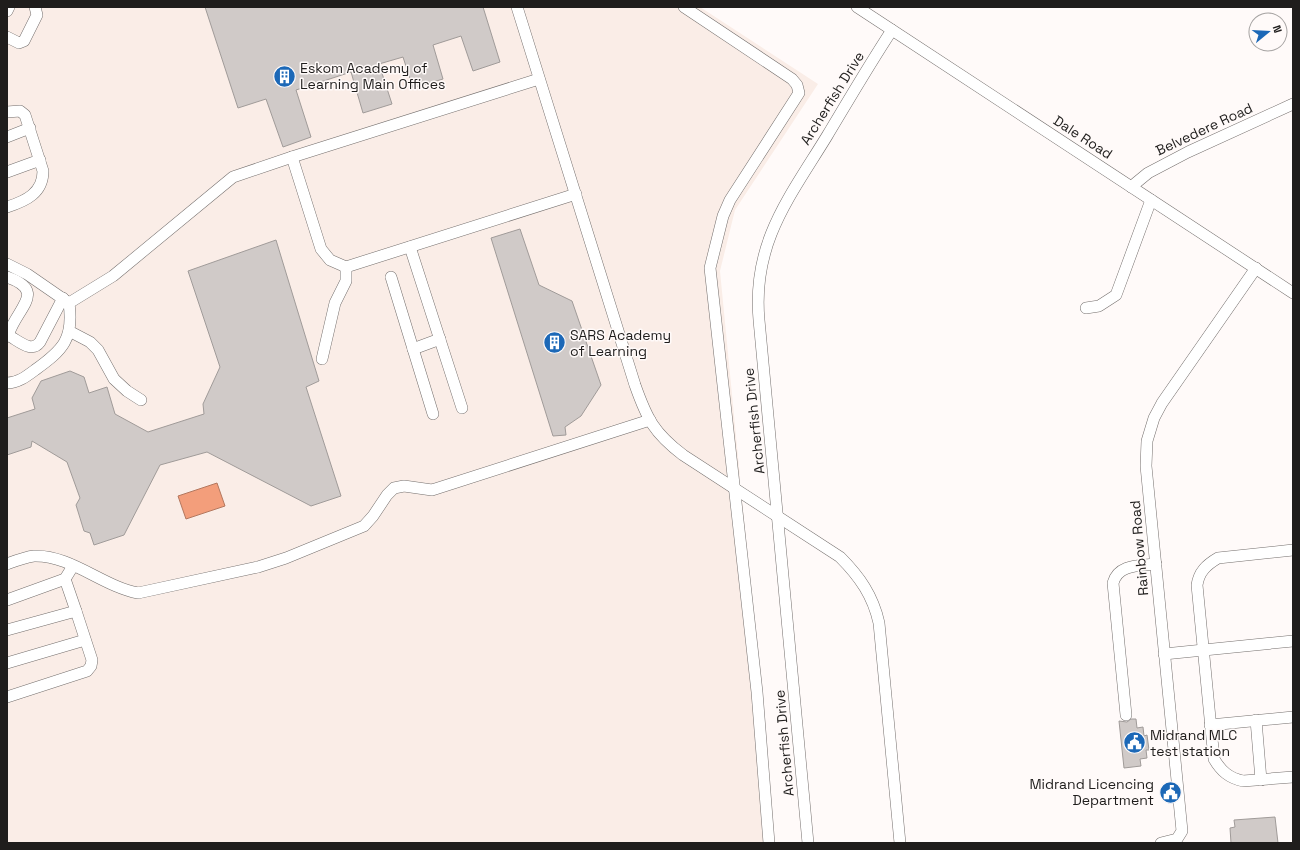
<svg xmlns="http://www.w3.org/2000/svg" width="1300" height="850" viewBox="0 0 1300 850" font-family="'Space Grotesk',sans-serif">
<rect width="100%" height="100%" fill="#fffaf9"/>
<path fill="#faede7" d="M7,7H700L818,84L735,210L720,271L740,477L738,481L742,499L774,843H7Z"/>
<path fill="#f39e7b" stroke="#b3775e" d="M217,483L225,506L186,519L178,496Z"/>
<g fill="#d0cac8" stroke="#a09b99">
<path d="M205,7H483L500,62L473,71L461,36L433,45L443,79L413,88L403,57L379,64L392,104L363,113L351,72L296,90L311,137L283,147L266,99L238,108Z"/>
<path d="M520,229L539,285L572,301L601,385L581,416L565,427L566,435L553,436L491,238Z"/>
<path d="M276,240L319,381L306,387L341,496L311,506L207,452L160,465L124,535L94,545L90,533L84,531L76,505L80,498L67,462L32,441L31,447L7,455V418L35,409L32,398L41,381L70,371L84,377L89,393L107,387L115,414L148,432L204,414L203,404L220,367L188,271Z"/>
<path d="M1131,719H1136L1137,728L1143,727L1144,736L1147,735L1149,750H1146L1147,758L1140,759L1141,766L1124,768L1119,721L1127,722Z"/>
<path d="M1275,817L1278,843H1231L1230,828L1235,827L1234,820Z"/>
</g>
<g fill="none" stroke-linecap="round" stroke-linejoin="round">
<defs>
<g id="minor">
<path d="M517,7L635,385C647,419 654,433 683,455L840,557C860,577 873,596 879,623L900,843"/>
<path d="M684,7L792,79L797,85L799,93L730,200L723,216L710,268L757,692L769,843"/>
<path d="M857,7L1293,293"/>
<path d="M7,11L9,7"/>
<path d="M7,37L19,43L24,41L37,15L35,7"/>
<path d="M7,112L20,111L25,115L43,171C43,193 26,201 7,207"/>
<path d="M7,137L30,128"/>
<path d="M292,157L321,249L330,260L346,267L576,194"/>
<path d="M7,172L40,160"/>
<path d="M1131,187L1148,173L1188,152L1293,104"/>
<path d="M410,247L462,408"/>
<path d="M7,264L27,274L69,303C74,339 63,350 35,370C27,376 18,383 7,383"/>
<path d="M7,277C47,291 18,307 9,333L11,337C20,342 32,353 40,342L63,298"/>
<path d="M391,277L433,414"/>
<path d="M69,303L113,276L233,177L292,157L539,79"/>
<path d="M1086,308L1099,306L1116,295L1151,200"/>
<path d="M69,331L90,342L98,350L114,379L127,391L141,400"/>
<path d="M413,349L440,339"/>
<path d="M322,359L335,303L346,281V267"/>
<path d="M1293,550L1218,558C1206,565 1199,572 1197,585L1214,759C1221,771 1229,778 1243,781L1293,777"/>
<path d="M7,564C15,561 25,557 34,556C71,555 102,586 138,593L258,567L286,558L364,526L373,516L387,495L394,488L404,486L432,490L650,420"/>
<path d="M65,579L76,611"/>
<path d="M7,600L65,579L73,566"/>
<path d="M7,630L76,611L92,660L91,666L87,671L7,697"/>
<path d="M1164,654L1293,641"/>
<path d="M7,663L85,640"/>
<path d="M1126,715L1113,583C1118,564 1139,566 1156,564"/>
<path d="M1256,720L1261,780"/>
<path d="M1210,725L1293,717"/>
<path d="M808,843L759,320C752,243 789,198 827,136C848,101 869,65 892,30"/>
<path d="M1161,843L1177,839L1182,831L1146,466L1147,441L1154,418L1162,403L1256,268"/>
</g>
</defs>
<use href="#minor" stroke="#746f6d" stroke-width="12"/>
<use href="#minor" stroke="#fff" stroke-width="11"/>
</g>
<defs>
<symbol id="building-disc" viewBox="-11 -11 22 22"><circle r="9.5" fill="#1c68b7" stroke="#fffaf9"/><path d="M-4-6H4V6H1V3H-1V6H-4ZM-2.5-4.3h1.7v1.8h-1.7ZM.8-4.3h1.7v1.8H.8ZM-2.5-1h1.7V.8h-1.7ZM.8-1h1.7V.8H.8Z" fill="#fff"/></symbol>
<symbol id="civic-disc" viewBox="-11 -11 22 22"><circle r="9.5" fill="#1c68b7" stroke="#fffaf9"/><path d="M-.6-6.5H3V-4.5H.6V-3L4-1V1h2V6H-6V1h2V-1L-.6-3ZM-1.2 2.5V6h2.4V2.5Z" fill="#fff"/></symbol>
</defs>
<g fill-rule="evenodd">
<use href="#building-disc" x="272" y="64" width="25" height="25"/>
<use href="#building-disc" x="542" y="330" width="25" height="25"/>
<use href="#civic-disc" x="1122" y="730" width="25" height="25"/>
<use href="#civic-disc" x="1158" y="780" width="25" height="25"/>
</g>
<g text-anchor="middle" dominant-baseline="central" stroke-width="3" stroke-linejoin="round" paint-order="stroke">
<g font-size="14" fill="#1f1d1c" stroke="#fffaf9" text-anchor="start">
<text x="300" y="68">Eskom Academy of<tspan x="300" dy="16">Learning Main Offices</tspan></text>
<text x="570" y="335">SARS Academy<tspan x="570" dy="16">of Learning</tspan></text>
<text x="1150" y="735">Midrand MLC<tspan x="1150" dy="16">test station</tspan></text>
<text x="1154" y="784" text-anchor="end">Midrand Licencing<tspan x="1154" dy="16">Department</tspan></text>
</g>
<g font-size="14" fill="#1f1d1c" stroke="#fffaf9">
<text transform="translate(832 98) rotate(-58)">Archerfish Drive</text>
<text transform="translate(1204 129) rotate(-25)">Belvedere Road</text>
<text transform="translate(1083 137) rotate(33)">Dale Road</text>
<text transform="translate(754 421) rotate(-96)">Archerfish Drive</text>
<text transform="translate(1139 548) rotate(-95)">Rainbow Road</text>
<text transform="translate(784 743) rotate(-95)">Archerfish Drive</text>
</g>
</g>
<rect width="1300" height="850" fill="none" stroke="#1f1d1c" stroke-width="16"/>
<g transform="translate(1268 32) rotate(72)"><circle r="19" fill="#fffaf9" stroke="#a5a2a1"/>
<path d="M0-3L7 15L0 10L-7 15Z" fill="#1c68b7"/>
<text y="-6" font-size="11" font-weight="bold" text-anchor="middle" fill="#1f1d1c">N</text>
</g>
</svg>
